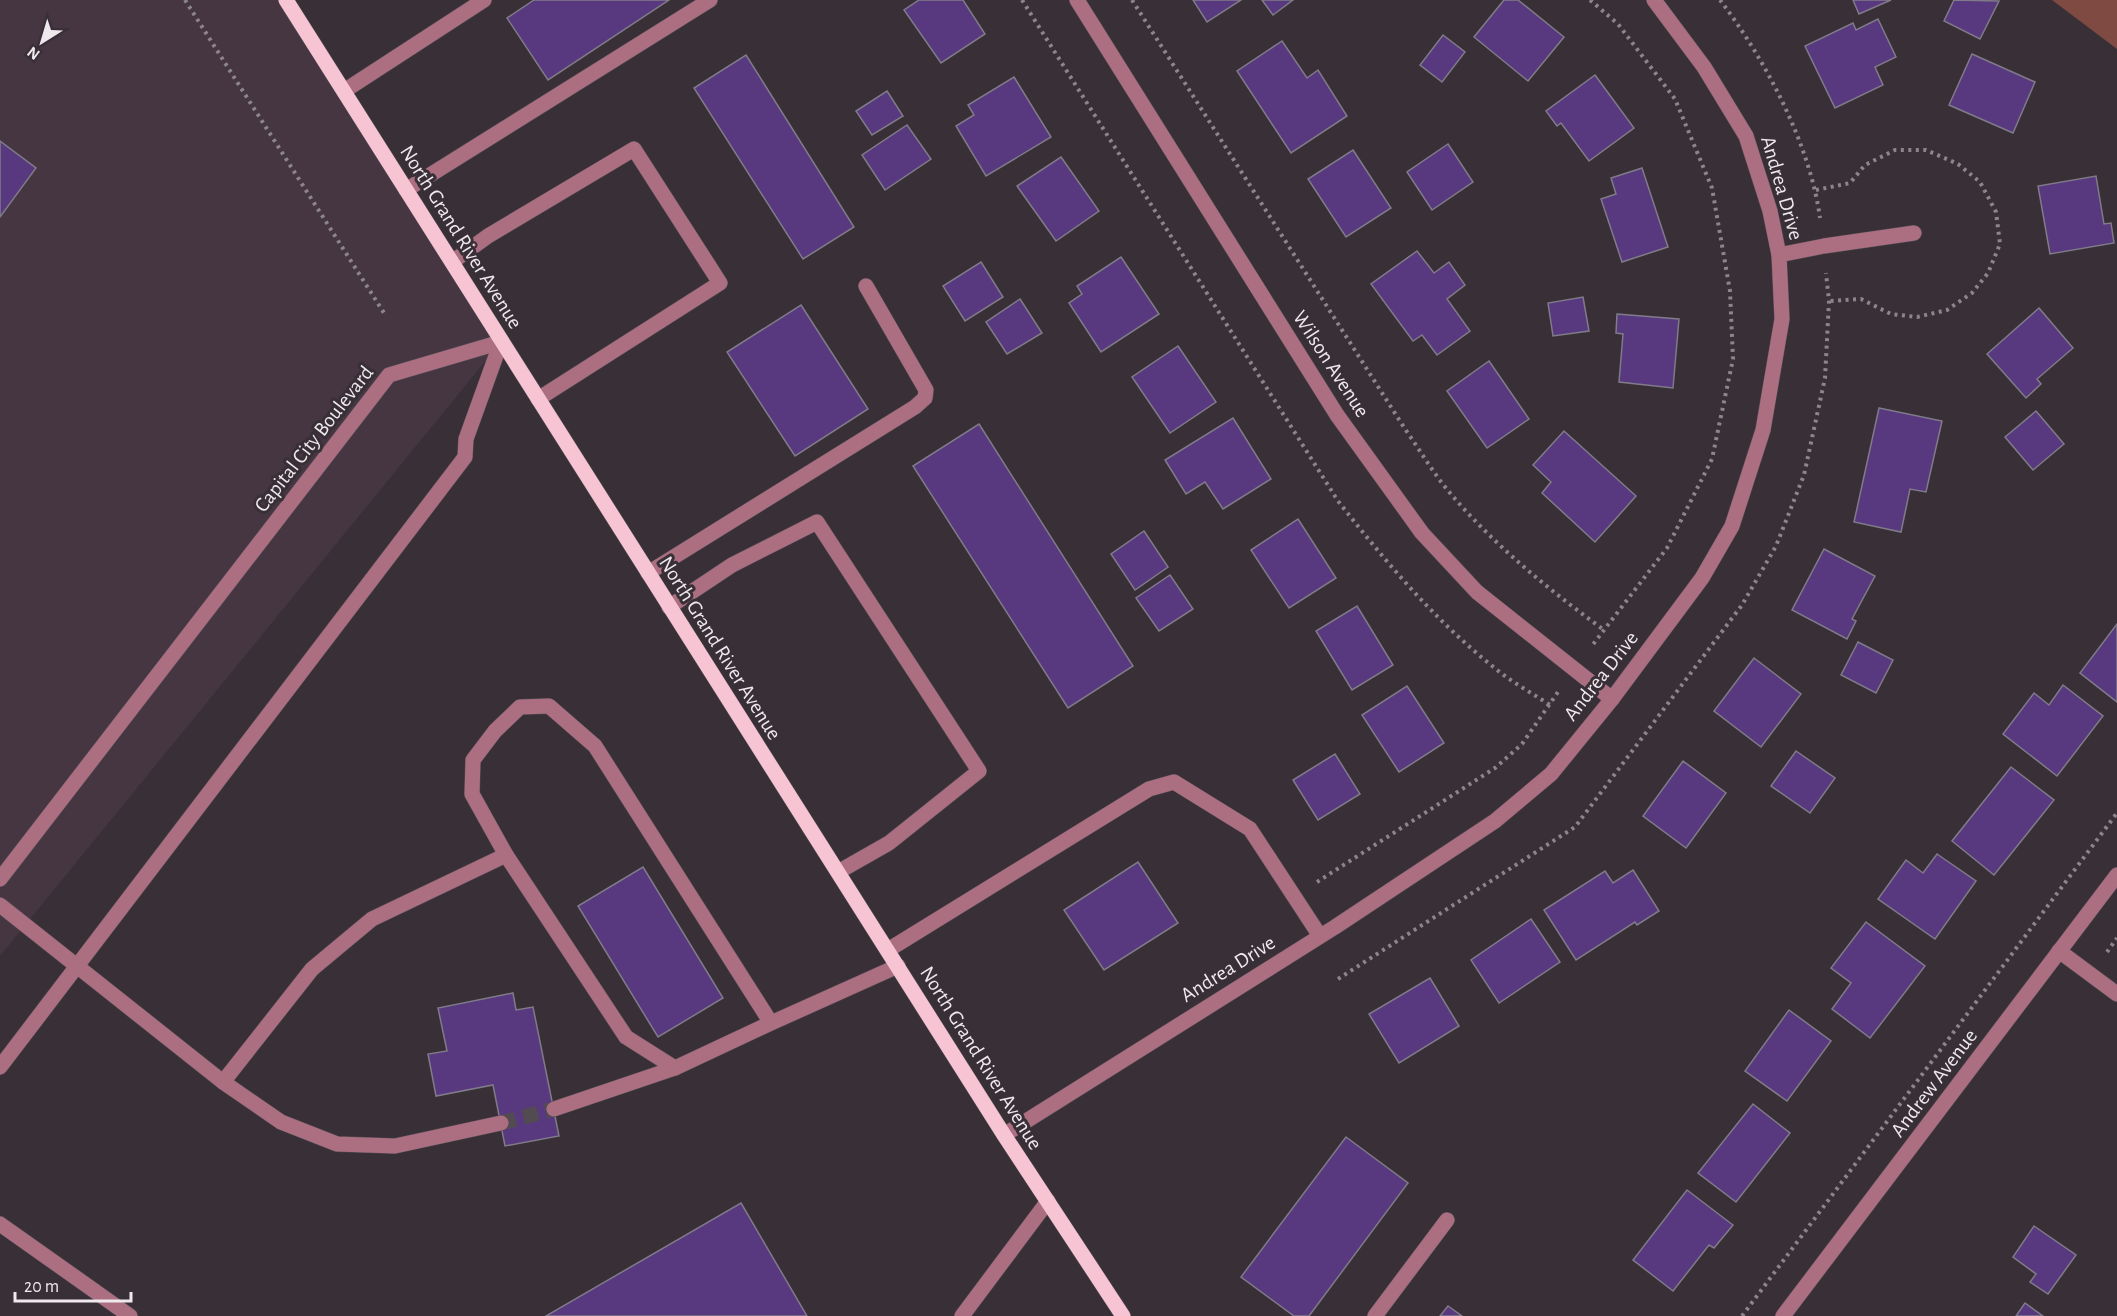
<svg xmlns="http://www.w3.org/2000/svg" width="2117" height="1316" viewBox="0 0 2117 1316" font-family="'Alegreya Sans',sans-serif">
<rect width="100%" height="100%" fill="#382f37"/>
<path fill="#453642" d="M0,0H285L501,342L0,956Z"/>
<path fill="#7e4a42" d="M2052,0H2117V49Z"/>
<g fill="#58397f" stroke="#807b88" stroke-width="1.5">
<path d="M534,0H669L548,80L507,18Z"/>
<path d="M919,0H963L985,34L941,63L904,10Z"/>
<path d="M1193,0H1241L1207,22Z"/>
<path d="M1262,0H1293L1273,15Z"/>
<path d="M1504,0H1518L1564,37L1528,81L1474,37Z"/>
<path d="M1853,0H1891L1859,14Z"/>
<path d="M1954,0L1999,1L1980,39L1944,21Z"/>
<path d="M1878,19L1896,57L1875,67L1883,85L1835,108L1805,46L1853,23L1856,30Z"/>
<path d="M1443,35L1465,52L1442,82L1420,65Z"/>
<path d="M1282,41L1307,78L1318,70L1347,116L1291,153L1237,71Z"/>
<path d="M1972,54L2035,82L2013,133L1949,105Z"/>
<path d="M746,55L854,227L803,259L694,88Z"/>
<path d="M1595,75L1634,128L1589,161L1561,123L1557,126L1546,111Z"/>
<path d="M1014,77L1051,137L986,176L956,126L974,115L968,105Z"/>
<path d="M887,91L903,116L872,135L856,111Z"/>
<path d="M907,125L931,159L885,190L862,155Z"/>
<path d="M0,141L36,168L0,217Z"/>
<path d="M1448,144L1473,182L1432,210L1407,172Z"/>
<path d="M1353,150L1391,208L1346,237L1308,179Z"/>
<path d="M1061,157L1099,211L1056,241L1017,186Z"/>
<path d="M1642,168L1668,247L1622,262L1601,199L1616,194L1611,178Z"/>
<path d="M2096,176L2104,224L2111,223L2114,243L2050,254L2038,186Z"/>
<path d="M1417,251L1434,273L1449,262L1465,285L1447,299L1470,331L1437,355L1422,335L1413,341L1371,284Z"/>
<path d="M1121,257L1159,314L1101,352L1069,303L1082,294L1077,286Z"/>
<path d="M981,262L1003,297L965,321L943,286Z"/>
<path d="M1583,297L1589,331L1553,336L1548,303Z"/>
<path d="M1020,299L1042,333L1007,354L986,322Z"/>
<path d="M801,305L868,409L795,456L727,352Z"/>
<path d="M2039,308L2073,348L2037,379L2041,384L2026,398L1987,354Z"/>
<path d="M1617,314L1679,319L1673,388L1619,382L1623,334L1616,333Z"/>
<path d="M1178,346L1216,402L1170,433L1132,377Z"/>
<path d="M1489,361L1529,419L1487,448L1447,391Z"/>
<path d="M1879,408L1942,421L1926,492L1910,489L1901,532L1854,522Z"/>
<path d="M2036,411L2064,444L2033,470L2005,437Z"/>
<path d="M1233,418L1271,479L1223,509L1205,482L1186,494L1165,460Z"/>
<path d="M979,424L1133,666L1068,708L913,466Z"/>
<path d="M1564,431L1636,496L1595,542L1542,493L1551,482L1533,465Z"/>
<path d="M1298,519L1336,578L1289,608L1251,550Z"/>
<path d="M1144,531L1168,567L1135,590L1111,554Z"/>
<path d="M1824,549L1875,576L1852,619L1856,621L1847,639L1792,610Z"/>
<path d="M1170,575L1193,609L1159,631L1136,598Z"/>
<path d="M1357,606L1393,665L1352,690L1316,631Z"/>
<path d="M2117,624V702L2080,673Z"/>
<path d="M1858,642L1893,660L1876,693L1841,675Z"/>
<path d="M1754,658L1801,694L1761,747L1714,711Z"/>
<path d="M2063,685L2103,716L2057,776L2003,734L2034,693L2049,705Z"/>
<path d="M1407,686L1444,743L1399,772L1362,715Z"/>
<path d="M1796,751L1835,778L1810,813L1771,786Z"/>
<path d="M1335,754L1360,794L1318,820L1293,780Z"/>
<path d="M1683,761L1726,793L1686,848L1643,816Z"/>
<path d="M2011,767L2054,800L1994,875L1952,841Z"/>
<path d="M1937,854L1976,881L1935,939L1878,899L1906,860L1923,873Z"/>
<path d="M1138,862L1178,923L1104,970L1064,910Z"/>
<path d="M643,867L723,998L658,1037L578,906Z"/>
<path d="M1633,870L1659,911L1637,925L1635,922L1576,960L1544,910L1605,871L1613,883Z"/>
<path d="M1531,919L1560,962L1499,1003L1471,960Z"/>
<path d="M1866,922L1925,966L1870,1038L1832,1009L1851,983L1831,968Z"/>
<path d="M1430,978L1459,1026L1399,1063L1369,1014Z"/>
<path d="M513,993L516,1010L533,1007L559,1136L505,1146L493,1085L436,1096L428,1054L447,1051L438,1008Z"/>
<path d="M1789,1010L1831,1041L1787,1101L1745,1071Z"/>
<path d="M1753,1104L1790,1133L1736,1202L1698,1173Z"/>
<path d="M1346,1137L1408,1183L1309,1316H1294L1241,1277Z"/>
<path d="M1687,1190L1733,1225L1714,1248L1709,1245L1673,1291L1633,1260Z"/>
<path d="M741,1203L807,1316H546Z"/>
<path d="M2034,1226L2076,1255L2048,1294L2030,1282L2036,1274L2013,1257Z"/>
<path d="M2025,1303L2043,1316H2016Z"/>
<path d="M1448,1306L1462,1316H1440Z"/>
</g>
<g fill="none" stroke-linecap="round" stroke-linejoin="round">
<path stroke="#534b52" stroke-width="15" stroke-dasharray="15 8" stroke-linecap="butt" d="M501,1123L554,1109"/>
<defs>
<g id="minor">
<path d="M1077,0L1337,415L1422,533L1477,592L1612,699"/>
<path d="M344,91L484,0"/>
<path d="M406,190L710,0"/>
<path d="M1779,255L1824,246L1914,233"/>
<path d="M452,262L488,236L634,149L720,283L538,399"/>
<path d="M648,573L915,407L925,398L926,390L866,286"/>
<path d="M669,607L732,565L817,522L979,771L889,843L838,872"/>
<path d="M0,879L389,375L501,342"/>
<path d="M0,905L223,1082L312,969L372,919L506,855"/>
<path d="M888,950L1149,789L1174,782L1250,829L1320,936"/>
<path d="M2059,951L2117,994"/>
<path d="M771,1023L595,746L549,706L520,707L495,731L473,760L472,794L506,855L626,1037L675,1068L771,1023L898,966"/>
<path d="M0,1067L465,457L466,439L501,342"/>
<path d="M223,1082L281,1122L337,1144L395,1146L501,1123"/>
<path d="M554,1109L675,1068"/>
<path d="M1004,1135L1335,927L1495,821L1551,774L1612,699L1702,578L1732,526L1763,430L1782,319L1779,255L1770,211L1746,136L1704,67L1654,0"/>
<path d="M0,1224L130,1316"/>
<path d="M962,1316L1048,1201"/>
<path d="M1375,1316L1447,1220"/>
<path d="M1783,1316L2117,875"/>
</g>
<path id="major" d="M286,0L1004,1135L1123,1316"/>
</defs>
<use href="#minor" stroke="#554d54" stroke-width="16"/>
<use href="#major" stroke="#554d54" stroke-width="16"/>
<g stroke="#8d858c" stroke-width="4" stroke-dasharray="3 4.5" stroke-linecap="butt">
<path d="M185,0L384,313"/>
<path d="M1022,0L1338,501C1386,562 1435,621 1496,669C1513,683 1532,693 1550,705"/>
<path d="M1132,0L1405,429C1420,450 1433,473 1450,493C1494,545 1549,590 1604,630"/>
<path d="M1590,0L1618,24L1675,99L1712,188L1730,291L1733,359L1712,459L1667,548L1591,647"/>
<path d="M1720,0C1765,59 1810,144 1820,218"/>
<path d="M1816,190L1850,183L1865,165L1895,150H1926L1958,164L1980,182L1996,212L2000,244L1988,273L1972,293L1947,310L1917,317L1891,314L1861,299L1829,301"/>
<path d="M1317,882L1495,768L1522,744L1558,692"/>
<path d="M2107,952L2117,938"/>
<path d="M1338,979L1575,827L1742,605L1776,546L1804,475L1825,378L1829,301L1826,273"/>
<path d="M1742,1316L2117,813"/>
</g>
<use href="#minor" stroke="#ab6f81" stroke-width="15"/>
<use href="#major" stroke="#f6c4d2" stroke-width="15"/>
</g>
<g text-anchor="middle" dominant-baseline="central" stroke-width="6" stroke-linejoin="round" paint-order="stroke">
<g font-size="21" fill="#efe9ee" stroke="#382f37">
<text transform="translate(1782 188) rotate(74)">Andrea Drive</text>
<text transform="translate(461 237) rotate(58)">North Grand River Avenue</text>
<text transform="translate(1331 364) rotate(57)">Wilson Avenue</text>
<text transform="translate(314 439) rotate(-52)">Capital City Boulevard</text>
<text transform="translate(720 648) rotate(58)">North Grand River Avenue</text>
<text transform="translate(1601 676) rotate(-52)">Andrea Drive</text>
<text transform="translate(1228 969) rotate(-32)">Andrea Drive</text>
<text transform="translate(981 1058) rotate(58)">North Grand River Avenue</text>
<text transform="translate(1934 1083) rotate(-53)">Andrew Avenue</text>
</g>
</g>
<g transform="translate(42 42) rotate(217)" stroke="#382f37" stroke-width="4.5" paint-order="stroke">
<path d="M0-4.5L10 22L0 15L-10 22Z" fill="#efe9ee"/>
<text y="-9" font-size="16" font-weight="bold" text-anchor="middle" fill="#efe9ee">N</text>
</g>
<path d="M15 1292v9h116v-9" fill="none" stroke="#efe9ee" stroke-width="3"/>
<text x="24" y="1292" font-size="18" fill="#efe9ee" stroke="#382f37" stroke-width="4.5" paint-order="stroke">20 m</text>
</svg>
